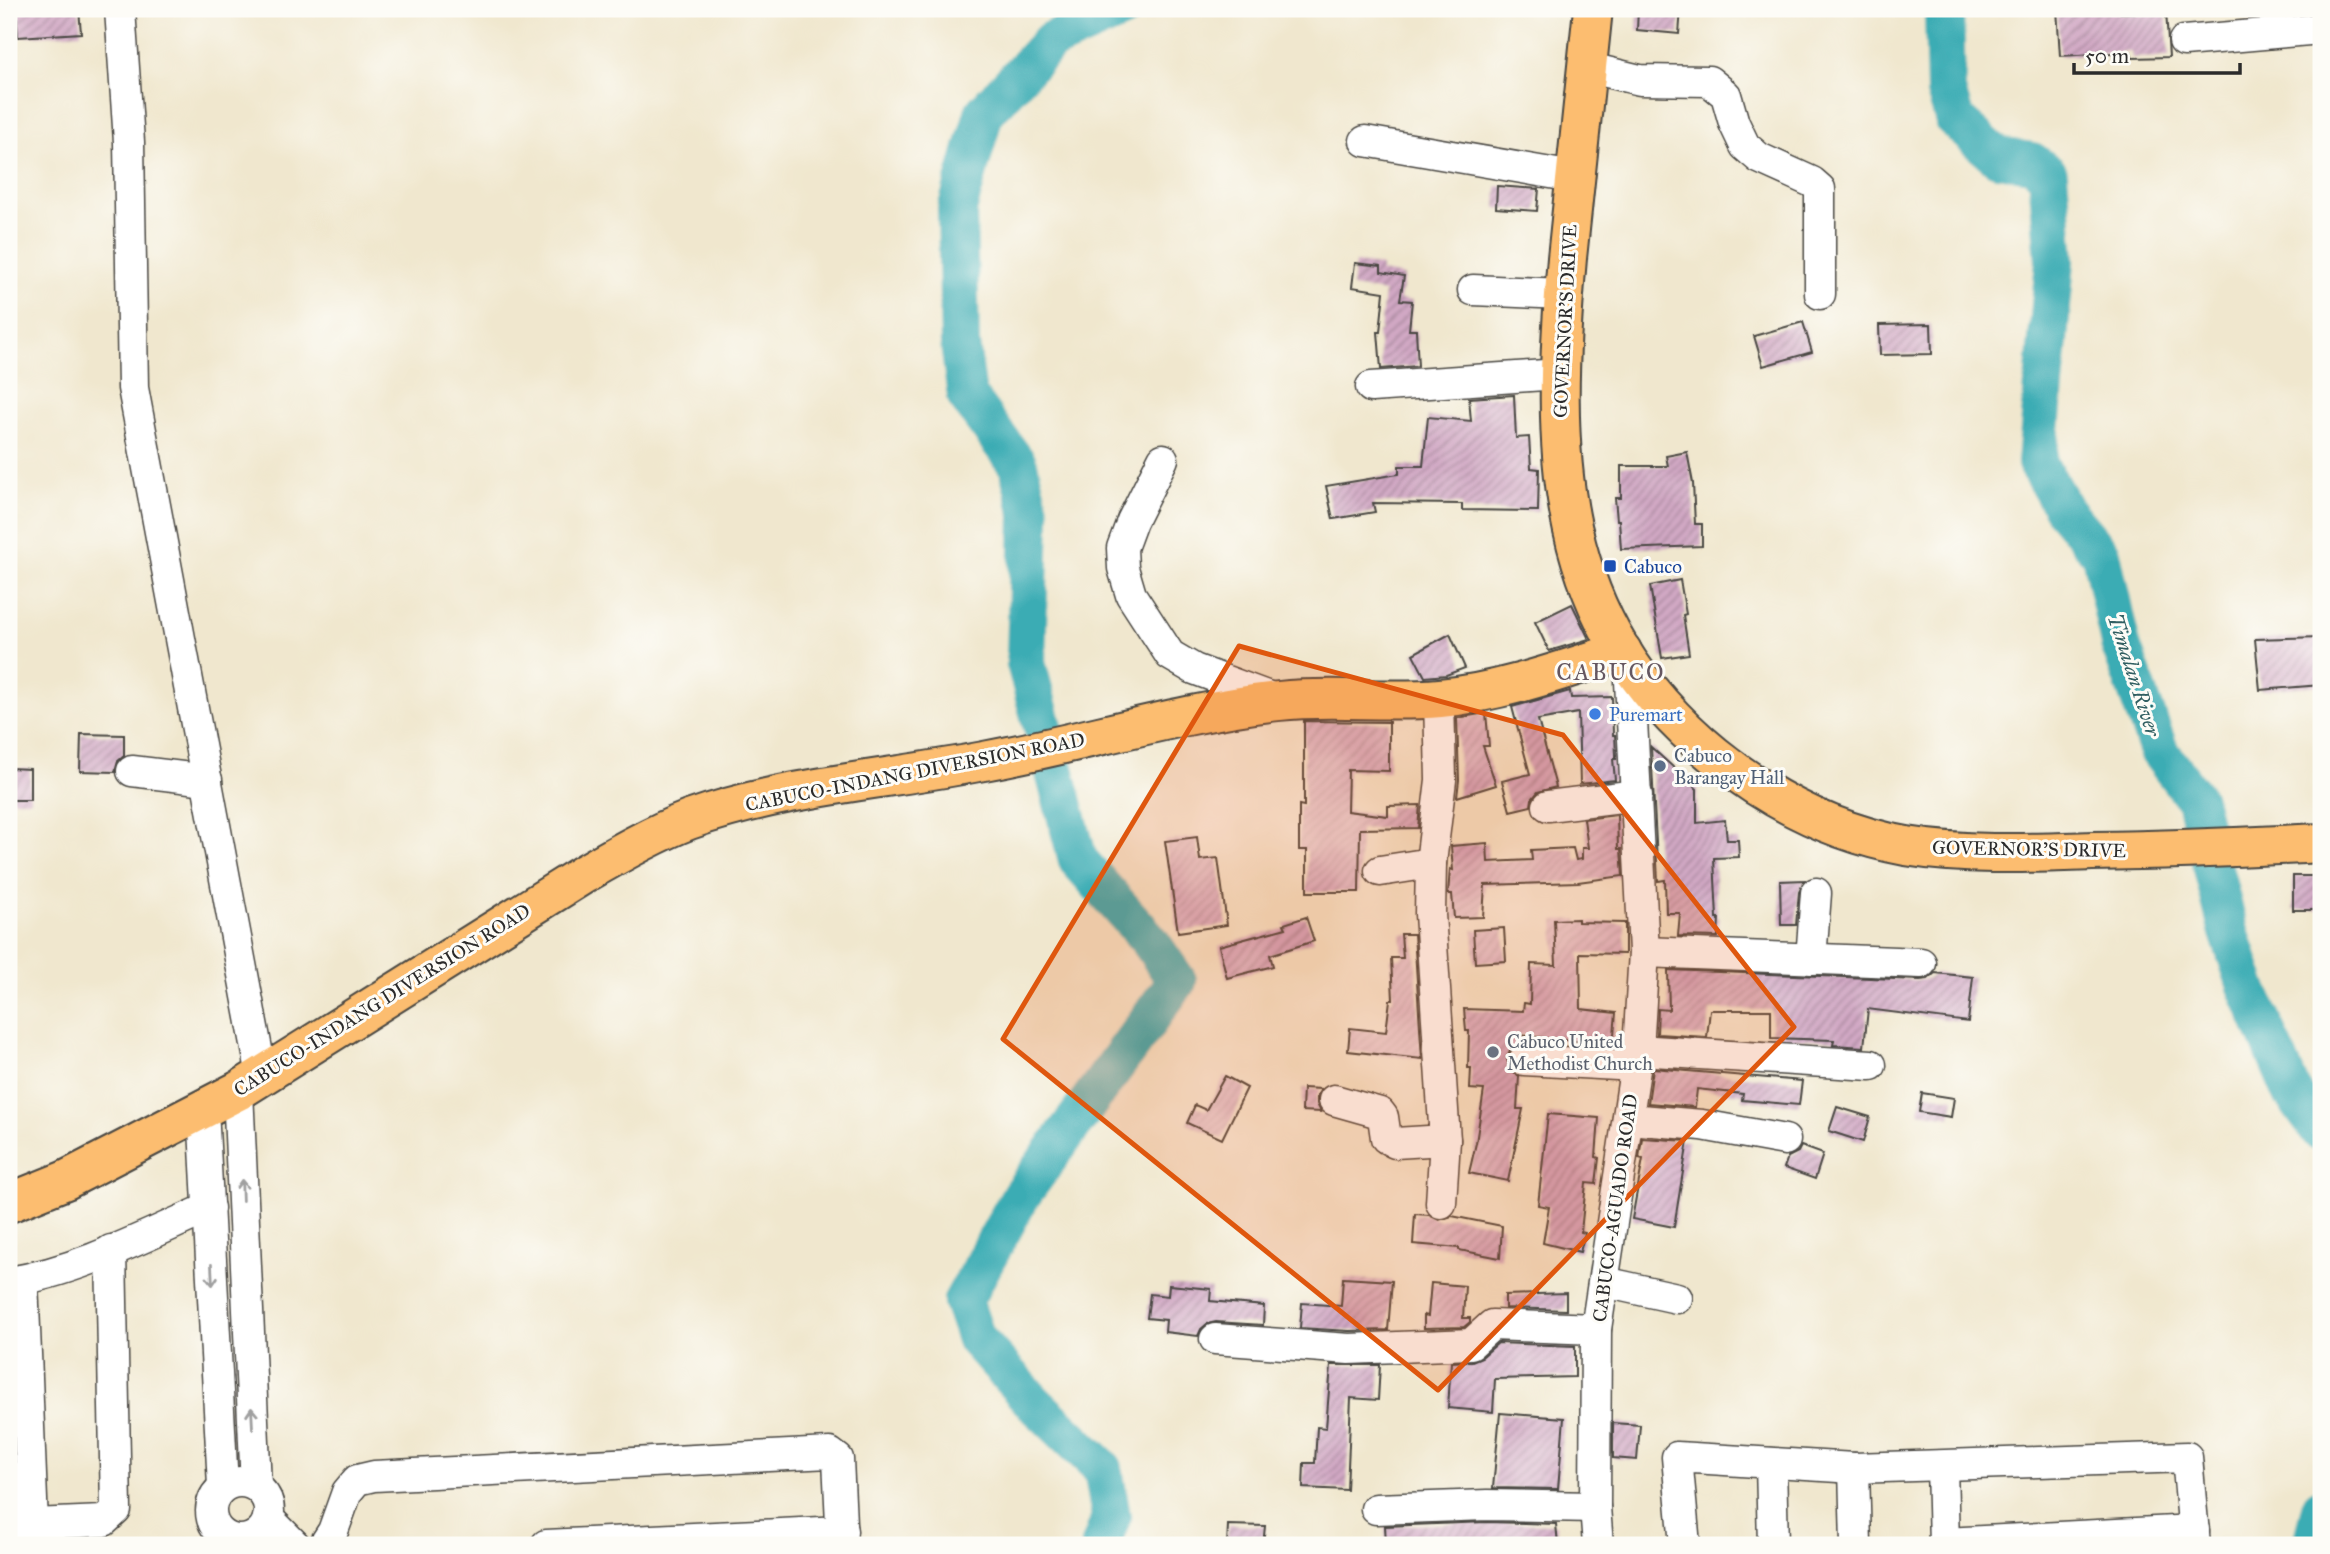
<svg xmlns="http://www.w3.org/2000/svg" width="2330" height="1554" viewBox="0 0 2330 1554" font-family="'IM FELL Great Primer',serif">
<defs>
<pattern id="building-hatch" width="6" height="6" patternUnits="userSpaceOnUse" patternTransform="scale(1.75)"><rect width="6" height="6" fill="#d1a8c4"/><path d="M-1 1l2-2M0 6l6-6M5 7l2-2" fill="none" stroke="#aa899f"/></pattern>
</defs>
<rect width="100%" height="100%" fill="#fdfcf7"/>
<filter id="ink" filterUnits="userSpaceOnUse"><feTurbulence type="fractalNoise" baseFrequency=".0143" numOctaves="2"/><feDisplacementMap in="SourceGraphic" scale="14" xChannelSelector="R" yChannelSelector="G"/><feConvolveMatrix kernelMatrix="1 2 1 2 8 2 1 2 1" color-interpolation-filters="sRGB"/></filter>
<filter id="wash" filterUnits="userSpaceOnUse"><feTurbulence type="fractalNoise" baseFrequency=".00686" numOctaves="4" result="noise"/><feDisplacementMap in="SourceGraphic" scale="28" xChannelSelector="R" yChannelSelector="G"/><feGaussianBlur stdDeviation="1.57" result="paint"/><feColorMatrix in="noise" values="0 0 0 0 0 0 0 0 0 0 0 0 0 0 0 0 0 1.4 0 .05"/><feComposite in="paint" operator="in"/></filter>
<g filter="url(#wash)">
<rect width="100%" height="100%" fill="#f0e7ce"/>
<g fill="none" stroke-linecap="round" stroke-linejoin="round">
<g stroke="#3aacb4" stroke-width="40">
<path d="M1944,9L1946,91L1955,120L1998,157L2032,162L2048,174L2055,261L2037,463L2064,510L2101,554L2120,643L2159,751L2196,800L2229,932L2247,986L2292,1092L2321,1132"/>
<path d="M1101,1545L1111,1517L1103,1469L1033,1402L976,1339L963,1301L1021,1195L1177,981L1149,940L1078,860L1026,663L1030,514L1018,465L967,396L960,344L957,210L984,113L1051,41L1123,9"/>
<path d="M2312,1545L2321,1508"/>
</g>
</g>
<g id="blocks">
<g fill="url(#building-hatch)">
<path d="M16,9H79L81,33L18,37Z"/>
<path d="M1638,9H1681L1679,34L1637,30Z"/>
<path d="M2057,9H2121V13L2166,11L2169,57L2132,58L2131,52L2060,56Z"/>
<path d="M1497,186L1539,189L1537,211L1496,208Z"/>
<path d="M1355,263L1381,266V272L1404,276L1400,300L1412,301L1409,330H1416L1418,366L1381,369L1378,332H1380L1384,292L1352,287Z"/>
<path d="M1803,322L1812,352L1763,366L1754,336Z"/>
<path d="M1931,324L1932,354L1880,355L1879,325Z"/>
<path d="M1514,395L1516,438L1529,437L1531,468L1539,469L1538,511L1462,510V504L1373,503L1375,512L1333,519L1326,486L1399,474V466H1423L1428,417L1471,421L1469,398Z"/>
<path d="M1687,452L1693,483L1695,524H1702V546L1621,549L1619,520H1617L1615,498H1621V466H1668L1666,456Z"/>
<path d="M1680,580L1686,614L1683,615L1689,654L1662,658L1650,586Z"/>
<path d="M1572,604L1589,639L1549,651L1535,622Z"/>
<path d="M1450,634L1465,668L1446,675L1425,677L1413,654Z"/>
<path d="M2321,637V685L2260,690L2255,639Z"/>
<path d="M1570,691L1571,698L1612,697L1613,735H1615L1616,755V759H1613L1615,780L1580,784L1578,713L1538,720L1556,787L1538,792L1532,799L1531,806L1510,811L1502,781L1530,774L1512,707Z"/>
<path d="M1486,713L1489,746H1483L1496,785L1457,797L1459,780L1457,718Z"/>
<path d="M1304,721L1389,722V771L1348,770L1347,811L1388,816V806L1420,805L1418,828L1360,829L1359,892H1307V850H1299V805L1304,806Z"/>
<path d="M81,734L124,735V756L118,761L115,772L80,771Z"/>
<path d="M1651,747L1697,789V823L1725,820L1727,840H1738L1739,857L1714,858L1717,918H1719L1718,937L1678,936L1680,913H1666L1665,880L1658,881Z"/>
<path d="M9,768L30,769V800H9Z"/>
<path d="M1617,815L1618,849H1621L1623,876L1578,882L1485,885L1483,917L1454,918L1452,894H1448L1450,869L1453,870L1451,846L1487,843L1488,862L1532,860L1531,850L1573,848L1576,860L1582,859V848H1588L1584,819Z"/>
<path d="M1197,837L1200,860L1218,858L1227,925L1178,932L1165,841Z"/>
<rect x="2293" y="876" width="28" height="34"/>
<path d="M1805,880L1799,892L1796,925H1781L1780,881Z"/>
<path d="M1306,917L1314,941L1270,955L1273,966L1227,978L1219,946L1286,928L1284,924Z"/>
<path d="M1578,919V922L1625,923V954L1580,953L1581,1009L1616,1013L1613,1045L1519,1035V1044L1510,1050L1507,1058L1509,1068L1519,1076L1517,1109H1523L1508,1181L1469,1173L1476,1143L1484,1090L1470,1089L1471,1068H1468L1469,1031H1466L1464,1009L1523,1011L1524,1003L1530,1004L1531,964L1556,965L1554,920Z"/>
<path d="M1504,928L1506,961L1475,963L1473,930Z"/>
<path d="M1401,934H1414L1422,1059L1348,1051L1350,1028L1386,1032L1390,1000H1393L1391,958H1403Z"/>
<path d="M1668,970L1920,980L1928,979L1935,973L1973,977L1968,1022L1868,1009L1864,1047L1833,1045L1834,1040L1771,1038V1010H1710L1707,1037L1657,1034L1658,1009L1669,1010Z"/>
<path d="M1653,1068L1802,1081L1799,1105L1742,1100L1743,1094L1697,1089L1695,1107L1648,1103Z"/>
<path d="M1225,1076L1247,1088L1222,1139L1187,1123L1195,1105L1206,1110Z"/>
<path d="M1303,1088L1321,1089L1317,1096V1104L1321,1112L1302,1111Z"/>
<path d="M1922,1093L1954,1098L1951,1117L1919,1112Z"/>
<path d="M1837,1107L1870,1117L1863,1142L1829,1131Z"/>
<path d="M1548,1114L1599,1118L1596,1157L1599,1158L1596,1184L1586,1183L1581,1232L1585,1233L1580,1252L1543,1243L1549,1207L1538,1205Z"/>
<path d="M1642,1138L1688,1141L1674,1227L1632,1219L1643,1159L1639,1158Z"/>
<path d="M1801,1146L1823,1154L1815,1179L1784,1168L1788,1157L1798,1152Z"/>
<path d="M1415,1214L1429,1215L1439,1220L1452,1216L1502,1226L1500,1258L1459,1250V1248L1413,1244Z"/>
<path d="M1343,1278L1392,1281L1388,1330L1349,1331L1300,1328L1302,1303L1341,1306Z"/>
<path d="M1431,1283L1465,1286L1463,1318H1470V1322L1464,1327L1424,1328V1315L1428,1316Z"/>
<path d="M1169,1285L1211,1289L1210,1301L1264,1306L1263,1325L1216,1322L1207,1324L1201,1329L1198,1336L1165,1332L1166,1320L1147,1318L1150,1294L1168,1296Z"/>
<path d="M1566,1293V1310L1505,1308V1295Z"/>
<path d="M1498,1343L1575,1346V1377L1495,1379L1493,1412L1448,1408L1451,1362L1472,1361L1482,1357Z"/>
<path d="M1331,1365H1380L1378,1400L1351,1398L1347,1490L1303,1488L1304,1463H1315L1317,1427L1326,1428Z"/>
<path d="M1500,1413L1564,1418L1558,1489L1493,1488Z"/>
<path d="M1613,1423L1640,1425L1637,1460L1613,1458Z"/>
<path d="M1487,1522L1556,1524L1558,1545H1427L1426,1541L1386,1543L1385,1526Z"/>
<path d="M1228,1525L1265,1526L1263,1545H1227Z"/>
</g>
</g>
</g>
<g filter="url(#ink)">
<use href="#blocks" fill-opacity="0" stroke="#494743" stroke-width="2"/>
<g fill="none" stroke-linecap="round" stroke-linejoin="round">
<defs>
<g id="minor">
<path d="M120,9L129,142L133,388L262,1076"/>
<path d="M2184,41L2321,29"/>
<path d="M1586,67L1640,80L1709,81L1726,95L1734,123L1745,146L1759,158L1812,182L1820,189V294"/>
<path d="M1365,141L1574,177"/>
<path d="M1473,290L1564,294"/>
<path d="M1371,387L1559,374"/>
<path d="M1163,459L1132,521L1122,548L1123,568L1131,595L1170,655L1194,669L1280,701"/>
<path d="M1439,698L1441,780L1431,863L1430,914L1445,1140L1441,1203"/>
<path d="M132,771L207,780"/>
<path d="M1548,806L1637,795"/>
<path d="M1380,871L1431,863"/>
<path d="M1644,952L1921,963"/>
<path d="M1811,959L1816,893"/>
<path d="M1638,1050L1871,1065"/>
<path d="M1524,1060L1636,1066"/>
<path d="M238,1091L256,1486"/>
<path d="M1334,1100L1380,1113L1383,1117L1386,1138L1395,1143L1445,1140"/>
<path d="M203,1109L223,1486"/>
<path d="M1628,1119L1702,1125L1785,1140"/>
<path d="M23,1280L33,1524"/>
<path d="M9,1282C78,1271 145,1236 209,1208"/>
<path d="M1604,1282L1677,1298"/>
<path d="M1215,1339L1349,1349L1471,1344L1492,1325L1596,1329"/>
<path d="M1771,1463L1773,1545"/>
<path d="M1942,1466L1944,1545"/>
<path d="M1854,1468L1856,1545"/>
<circle cx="240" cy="1511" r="29"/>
<path d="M1376,1509L1487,1505L1595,1507"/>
<path d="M268,1518L295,1545"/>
<path d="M9,1525L104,1521L116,1510L111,1250"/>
<path d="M1944,1543L2194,1530"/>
<path d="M324,1545L333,1531L347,1492L357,1480L374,1476L830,1453L838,1459L842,1545"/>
<path d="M546,1545L842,1531"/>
<path d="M1598,1545L1595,1507L1596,1329L1638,1050L1644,952L1629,662"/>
<path d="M1685,1545L1677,1457L1854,1468L2187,1457L2195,1545"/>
</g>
<g id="major">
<path d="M1593,9C1584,92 1575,175 1567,258C1550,453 1550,620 1714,755C1771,801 1834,833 1906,846C1967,856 2031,853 2092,851C2169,850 2245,847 2321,843"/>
<path d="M9,1203L66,1180L238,1091L584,874C618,854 653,834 689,820C784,786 886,780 984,761C1083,743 1179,712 1279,701C1332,695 1386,703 1440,698C1502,692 1563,670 1622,651"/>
</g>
</defs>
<use href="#minor" stroke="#494743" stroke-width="33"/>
<use href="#major" stroke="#494743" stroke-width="42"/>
<use href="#minor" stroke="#fff" stroke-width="30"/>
<use href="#major" stroke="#fcbd6f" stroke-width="38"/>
</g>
<defs><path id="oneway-shaft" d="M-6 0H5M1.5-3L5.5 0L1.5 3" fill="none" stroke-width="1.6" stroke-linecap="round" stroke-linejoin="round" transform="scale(1.75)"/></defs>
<g stroke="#a0a0a0">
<use href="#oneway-shaft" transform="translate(242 1190) rotate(-92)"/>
<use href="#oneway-shaft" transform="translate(212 1275) rotate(87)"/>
<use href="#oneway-shaft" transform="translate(252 1418) rotate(-93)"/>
</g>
</g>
<path fill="#df570e" fill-opacity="0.2" stroke="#df570e" stroke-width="5" stroke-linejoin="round" d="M1239,646L1563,735L1794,1027L1438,1390L1003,1039Z"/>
<rect fill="#1a4fb4" stroke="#fdfcf7" stroke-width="2.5" x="1603" y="559" width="14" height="14" rx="3.5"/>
<circle fill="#3f7fe0" stroke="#fdfcf7" stroke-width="2.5" cx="1595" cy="714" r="7"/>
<circle fill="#5c6f8a" stroke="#fdfcf7" stroke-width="2.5" cx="1660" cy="766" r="7"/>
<circle fill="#6b7280" stroke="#fdfcf7" stroke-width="2.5" cx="1493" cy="1052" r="7"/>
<g text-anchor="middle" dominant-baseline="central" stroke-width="6" stroke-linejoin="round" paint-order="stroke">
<g font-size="19" fill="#2b2b2b" stroke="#fdfcf7">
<text transform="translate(1565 321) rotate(-87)">GOVERNOR'S DRIVE</text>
<text transform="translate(915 772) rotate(-11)">CABUCO-INDANG DIVERSION ROAD</text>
<text transform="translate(2029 849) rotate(1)">GOVERNOR'S DRIVE</text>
<text transform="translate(382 1000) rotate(-32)">CABUCO-INDANG DIVERSION ROAD</text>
<text transform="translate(1615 1208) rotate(-82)">CABUCO-AGUADO ROAD</text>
</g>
<g font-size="19" fill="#164399" stroke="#fdfcf7" text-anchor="start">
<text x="1624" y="566">Cabuco</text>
</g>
<g font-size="19" fill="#366cbe" stroke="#fdfcf7" text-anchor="start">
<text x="1609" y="714">Puremart</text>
</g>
<g font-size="19" fill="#4e5e75" stroke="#fdfcf7" text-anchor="start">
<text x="1674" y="755">Cabuco<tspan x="1674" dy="22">Barangay Hall</tspan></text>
</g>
<g font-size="19" fill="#5b616d" stroke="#fdfcf7" text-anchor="start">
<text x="1507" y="1041">Cabuco United<tspan x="1507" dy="22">Methodist Church</tspan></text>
</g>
<g font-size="21" font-style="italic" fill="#315f62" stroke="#fdfcf7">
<text transform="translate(2134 675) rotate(72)">Timalan River</text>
</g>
<g font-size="23" letter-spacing="2" fill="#655761" stroke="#fdfcf7">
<text x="1611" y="672">CABUCO</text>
</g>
</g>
<rect width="2330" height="1554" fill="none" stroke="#fdfcf7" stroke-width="35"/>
<path d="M2074 63v10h166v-10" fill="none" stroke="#2b2b2b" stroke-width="3.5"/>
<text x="2085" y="63" font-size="21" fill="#2b2b2b" stroke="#fdfcf7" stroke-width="5" paint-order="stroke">50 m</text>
</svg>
